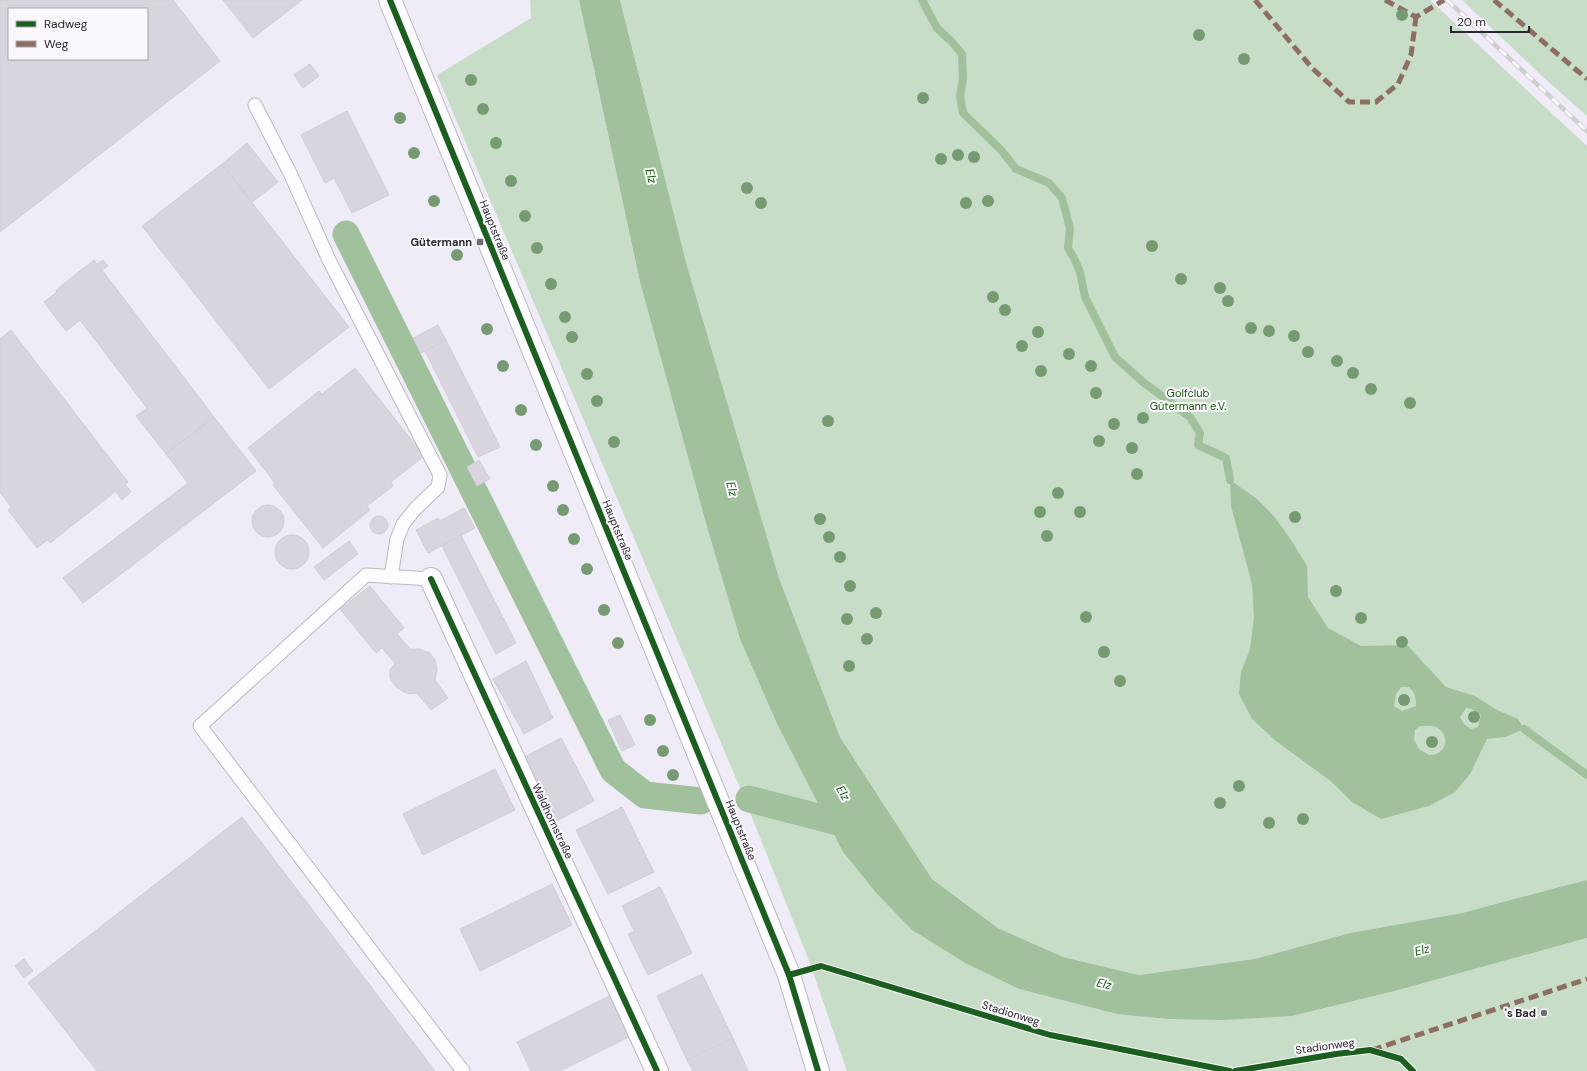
<svg xmlns="http://www.w3.org/2000/svg" width="1587" height="1071" viewBox="0 0 1587 1071" font-family="'DM Sans',sans-serif">
<rect width="100%" height="100%" fill="#f0ecf7"/>
<g fill="#c8ddc8">
<path d="M530,0H579L640,282L707,527L740,639L777,724L843,852L877,894L912,930L965,963L1019,989L1117,1014L1292,1016L1395,991L1587,938V1071H847L808,958L741,790L437,75L531,18Z"/>
<path d="M620,0H1430L1587,146V880L1559,887L1462,913L1350,933L1254,959L1139,975L1063,957L998,928L932,879L840,737L779,578L687,266Z"/>
<path d="M1462,0H1587V116L1543,77Z"/>
</g>
<g fill="#a0c19c" fill-rule="evenodd">
<path d="M579,0H620L687,266L779,578L840,737L932,879L998,928L1063,957L1139,975L1254,959L1350,933L1462,913L1559,887L1587,880V938L1395,991L1292,1016L1224,1020L1169,1019L1117,1014L1019,989L965,963L912,930L877,894L843,852L777,724L740,639L707,527L640,282Z"/>
<path d="M1230,480L1257,499L1274,516L1291,540L1307,566L1308,597L1328,628L1361,646L1407,645L1446,687L1475,696L1497,710L1518,719L1524,729L1505,737L1487,739L1470,774L1455,792L1429,806L1381,819L1352,802L1332,782L1276,741L1252,719L1239,694L1241,672L1250,649L1254,617L1252,584L1231,506ZM1401,687H1409C1415,693 1416,697 1416,706L1402,711L1394,706L1396,694ZM1466,708L1472,709L1481,715L1478,727L1471,729L1464,724L1460,717ZM1420,726C1425,726 1431,725 1436,727C1447,732 1449,747 1438,753C1435,755 1432,755 1429,755L1419,749L1414,740L1415,730Z"/>
</g>
<g fill="none" stroke-linecap="round" stroke-linejoin="round">
<g stroke="#a0c19c" stroke-width="8">
<path d="M922,0L937,28L952,42L962,54L963,79L960,96L963,113L1001,150L1016,169L1049,183L1062,198L1070,228L1068,248L1074,258L1080,272L1085,297L1115,357L1143,382L1190,417L1200,433L1198,445L1226,458L1230,480"/>
<path d="M1524,729L1587,775"/>
</g>
<g stroke="#a0c19c" stroke-width="27">
<path d="M346,234L613,770L645,795L701,801"/>
<path d="M749,799L861,828"/>
</g>
</g>
<g fill="#d9d5df" stroke="#d1ced8" fill-rule="evenodd">
<path d="M0,0H173L220,61L0,232ZM9,9H147V59H9Z"/>
<path d="M223,0H302L253,38Z"/>
<path d="M310,64L319,76L303,88L294,75Z"/>
<path d="M347,111L389,195L352,213L334,178L325,183L301,135Z"/>
<path d="M247,143L278,182L252,202L222,164Z"/>
<path d="M222,164L349,327L269,389L142,226Z"/>
<path d="M94,260L97,264L103,260L108,266L102,270L214,417L166,454L136,416L147,408L80,320L66,331L44,302L57,292L56,290Z"/>
<path d="M438,325L446,340L421,353L413,338Z"/>
<path d="M11,330L128,482L125,484L131,492L122,500L116,491L50,543L47,540L37,548L8,510L11,507L0,492V339Z"/>
<path d="M446,340L500,447L478,457L425,351Z"/>
<path d="M355,368L424,456L391,482L393,486L367,506L370,510L323,548L273,485L275,483L248,448L319,391L322,394Z"/>
<path d="M214,417L256,471L83,603L63,578L188,483L166,454Z"/>
<path d="M479,460L490,479L477,486L467,467Z"/>
<circle cx="268" cy="521" r="16"/>
<path d="M464,508L475,528L428,553L416,530L438,518L440,521Z"/>
<circle cx="379" cy="525" r="9"/>
<path d="M461,535L516,643L496,654L442,546Z"/>
<circle cx="292" cy="552" r="17"/>
<path d="M349,541L358,554L324,580L314,567Z"/>
<path d="M370,586L404,628L397,634L410,649H419L430,653L435,660L437,669L435,680L448,698L431,710L417,693L409,694L404,692L396,687L390,678V670L395,663L382,648L376,653L340,609Z"/>
<path d="M526,661L553,718L524,734L493,679Z"/>
<path d="M620,715L635,745L622,751L608,720Z"/>
<path d="M561,738L594,801L553,823L519,760Z"/>
<path d="M495,769L515,810L423,855L403,814Z"/>
<path d="M622,807L654,872L608,894L576,830Z"/>
<path d="M242,817L435,1071H97L28,983Z"/>
<path d="M552,884L572,925L480,971L460,929Z"/>
<path d="M660,887L692,953L648,975L628,934L634,931L622,906Z"/>
<path d="M24,959L33,971L24,978L15,966Z"/>
<path d="M702,974L733,1038L687,1060L657,996Z"/>
<path d="M609,996L629,1037L560,1071H531L517,1042Z"/>
<path d="M733,1038L748,1071H693L687,1060Z"/>
</g>
<g fill="none" stroke-linecap="round" stroke-linejoin="round">
<defs>
<g id="service">
<path d="M255,105L290,173L329,260L440,475L438,487L416,508L403,524L397,539L391,577"/>
<path d="M431,579L366,575L200,726L463,1071"/>
</g>
<path id="minor" d="M431,579L657,1071"/>
<path id="tertiary" d="M390,0L789,975L818,1071"/>
</defs>
<use href="#service" stroke="#bcb8c2" stroke-width="15"/>
<use href="#minor" stroke="#bcb8c2" stroke-width="24"/>
<use href="#tertiary" stroke="#bcb8c2" stroke-width="24"/>
<g stroke="#d0cfd2" stroke-width="2.5" stroke-dasharray="2 2" stroke-linecap="butt">
<path d="M813,968L821,966L1050,1035L1230,1071"/>
<path d="M1235,1071L1336,1054L1370,1050L1401,1059L1413,1071"/>
</g>
<use href="#service" stroke="#fdfcfe" stroke-width="13"/>
<use href="#minor" stroke="#fdfcfe" stroke-width="22"/>
<use href="#tertiary" stroke="#fdfcfe" stroke-width="22"/>
<defs>
<path id="rail" d="M1447,0L1587,131"/>
</defs>
<use href="#rail" stroke="#cfced1" stroke-width="4.5"/>
<use href="#rail" stroke="#faf8fd" stroke-width="3" stroke-dasharray="9" stroke-linecap="butt"/>
<g stroke="#8d6e63" stroke-width="5" stroke-dasharray="10 5" stroke-linecap="butt">
<path d="M1255,0L1312,68L1349,102H1376L1398,84L1411,55L1416,17"/>
<path d="M1385,0L1416,17L1444,0"/>
<path d="M1494,0L1587,79"/>
<path d="M1372,1050L1587,979"/>
</g>
<defs>
<g id="cycleway">
<path d="M390,0L789,975L818,1071"/>
<path d="M431,579L657,1071"/>
<path d="M789,975L821,966L1050,1035L1230,1071"/>
<path d="M1235,1071L1336,1054L1370,1050L1401,1059L1413,1071"/>
</g>
</defs>
<use href="#cycleway" stroke="#faf8fd" stroke-width="8"/>
<use href="#cycleway" stroke="#1b5e20" stroke-width="6"/>
</g>
<g fill="#769b73">
<circle cx="1402" cy="15" r="6"/>
<circle cx="1199" cy="35" r="6"/>
<circle cx="1244" cy="59" r="6"/>
<circle cx="471" cy="80" r="6"/>
<circle cx="923" cy="98" r="6"/>
<circle cx="483" cy="109" r="6"/>
<circle cx="400" cy="118" r="6"/>
<circle cx="496" cy="143" r="6"/>
<circle cx="414" cy="153" r="6"/>
<circle cx="958" cy="155" r="6"/>
<circle cx="974" cy="157" r="6"/>
<circle cx="941" cy="159" r="6"/>
<circle cx="511" cy="181" r="6"/>
<circle cx="747" cy="188" r="6"/>
<circle cx="434" cy="201" r="6"/>
<circle cx="988" cy="201" r="6"/>
<circle cx="761" cy="203" r="6"/>
<circle cx="966" cy="203" r="6"/>
<circle cx="525" cy="216" r="6"/>
<circle cx="1152" cy="246" r="6"/>
<circle cx="537" cy="248" r="6"/>
<circle cx="457" cy="255" r="6"/>
<circle cx="1181" cy="279" r="6"/>
<circle cx="551" cy="284" r="6"/>
<circle cx="1220" cy="288" r="6"/>
<circle cx="993" cy="297" r="6"/>
<circle cx="1228" cy="301" r="6"/>
<circle cx="1005" cy="310" r="6"/>
<circle cx="565" cy="317" r="6"/>
<circle cx="1251" cy="328" r="6"/>
<circle cx="487" cy="329" r="6"/>
<circle cx="1269" cy="331" r="6"/>
<circle cx="1038" cy="332" r="6"/>
<circle cx="1294" cy="336" r="6"/>
<circle cx="572" cy="337" r="6"/>
<circle cx="1022" cy="346" r="6"/>
<circle cx="1308" cy="352" r="6"/>
<circle cx="1069" cy="354" r="6"/>
<circle cx="1337" cy="361" r="6"/>
<circle cx="503" cy="366" r="6"/>
<circle cx="1091" cy="366" r="6"/>
<circle cx="1041" cy="371" r="6"/>
<circle cx="1353" cy="373" r="6"/>
<circle cx="587" cy="374" r="6"/>
<circle cx="1371" cy="389" r="6"/>
<circle cx="1096" cy="393" r="6"/>
<circle cx="597" cy="401" r="6"/>
<circle cx="1410" cy="403" r="6"/>
<circle cx="521" cy="410" r="6"/>
<circle cx="1143" cy="418" r="6"/>
<circle cx="828" cy="421" r="6"/>
<circle cx="1114" cy="424" r="6"/>
<circle cx="1099" cy="441" r="6"/>
<circle cx="614" cy="442" r="6"/>
<circle cx="536" cy="445" r="6"/>
<circle cx="1132" cy="448" r="6"/>
<circle cx="1137" cy="474" r="6"/>
<circle cx="553" cy="486" r="6"/>
<circle cx="1058" cy="493" r="6"/>
<circle cx="563" cy="510" r="6"/>
<circle cx="1040" cy="512" r="6"/>
<circle cx="1080" cy="512" r="6"/>
<circle cx="1295" cy="517" r="6"/>
<circle cx="820" cy="519" r="6"/>
<circle cx="1047" cy="536" r="6"/>
<circle cx="829" cy="537" r="6"/>
<circle cx="574" cy="539" r="6"/>
<circle cx="840" cy="557" r="6"/>
<circle cx="587" cy="569" r="6"/>
<circle cx="850" cy="586" r="6"/>
<circle cx="1336" cy="591" r="6"/>
<circle cx="604" cy="610" r="6"/>
<circle cx="876" cy="613" r="6"/>
<circle cx="1086" cy="617" r="6"/>
<circle cx="1361" cy="618" r="6"/>
<circle cx="847" cy="619" r="6"/>
<circle cx="867" cy="639" r="6"/>
<circle cx="1402" cy="642" r="6"/>
<circle cx="618" cy="643" r="6"/>
<circle cx="1104" cy="652" r="6"/>
<circle cx="849" cy="666" r="6"/>
<circle cx="1120" cy="681" r="6"/>
<circle cx="1404" cy="700" r="6"/>
<circle cx="1474" cy="717" r="6"/>
<circle cx="650" cy="720" r="6"/>
<circle cx="1432" cy="742" r="6"/>
<circle cx="663" cy="751" r="6"/>
<circle cx="673" cy="775" r="6"/>
<circle cx="1239" cy="786" r="6"/>
<circle cx="1220" cy="803" r="6"/>
<circle cx="1303" cy="819" r="6"/>
<circle cx="1269" cy="823" r="6"/>
</g>
<g fill="#706d76" stroke="#faf8fd" stroke-width="1.5">
<rect x="476" y="238" width="8" height="8" rx="2"/>
<circle cx="1544" cy="1013" r="4"/>
</g>
<g text-anchor="middle" dominant-baseline="central" stroke-width="4" stroke-linejoin="round" paint-order="stroke">
<g font-size="11" fill="#2b2830" stroke="#faf8fd">
<text transform="translate(495 230) rotate(68)">Hauptstraße</text>
<text transform="translate(618 530) rotate(68)">Hauptstraße</text>
<text transform="translate(553 821) rotate(65)">Waldhornstraße</text>
<text transform="translate(741 830) rotate(68)">Hauptstraße</text>
<text transform="translate(1011 1013) rotate(17)">Stadionweg</text>
<text transform="translate(1325 1046) rotate(-8)">Stadionweg</text>
</g>
<g font-size="11" font-weight="bold" fill="#2b2830" stroke="#faf8fd" text-anchor="end">
<text x="472" y="242">Gütermann</text>
<text x="1536" y="1013">'s Bad</text>
</g>
<g font-size="11" fill="#135907" stroke="#faf8fd">
<text x="1188" y="393">Golfclub<tspan x="1188" dy="13">Gütermann e.V.</tspan></text>
</g>
<g font-size="12" font-style="italic" fill="#1f6315" stroke="#faf8fd">
<text transform="translate(651 176) rotate(75)">Elz</text>
<text transform="translate(732 489) rotate(76)">Elz</text>
<text transform="translate(843 793) rotate(59)">Elz</text>
<text transform="translate(1422 950) rotate(-14)">Elz</text>
<text transform="translate(1104 984) rotate(13)">Elz</text>
</g>
</g>
<rect x="8" y="8" width="140" height="52" fill="#faf8fd" stroke="#a7a5ab"/>
<rect x="16" y="21" width="20" height="6" fill="#1b5e20" stroke="#a7a5ab"/>
<text x="44" y="28" font-size="12" fill="#2b2830">Radweg</text>
<rect x="16" y="41" width="20" height="6" fill="#8d6e63" stroke="#a7a5ab"/>
<text x="44" y="48" font-size="12" fill="#2b2830">Weg</text>
<path d="M1451 26v6h78v-6" fill="none" stroke="#2b2830" stroke-width="2"/>
<text x="1457" y="26" font-size="12" fill="#2b2830" stroke="#faf8fd" stroke-width="3" paint-order="stroke">20 m</text>
</svg>
